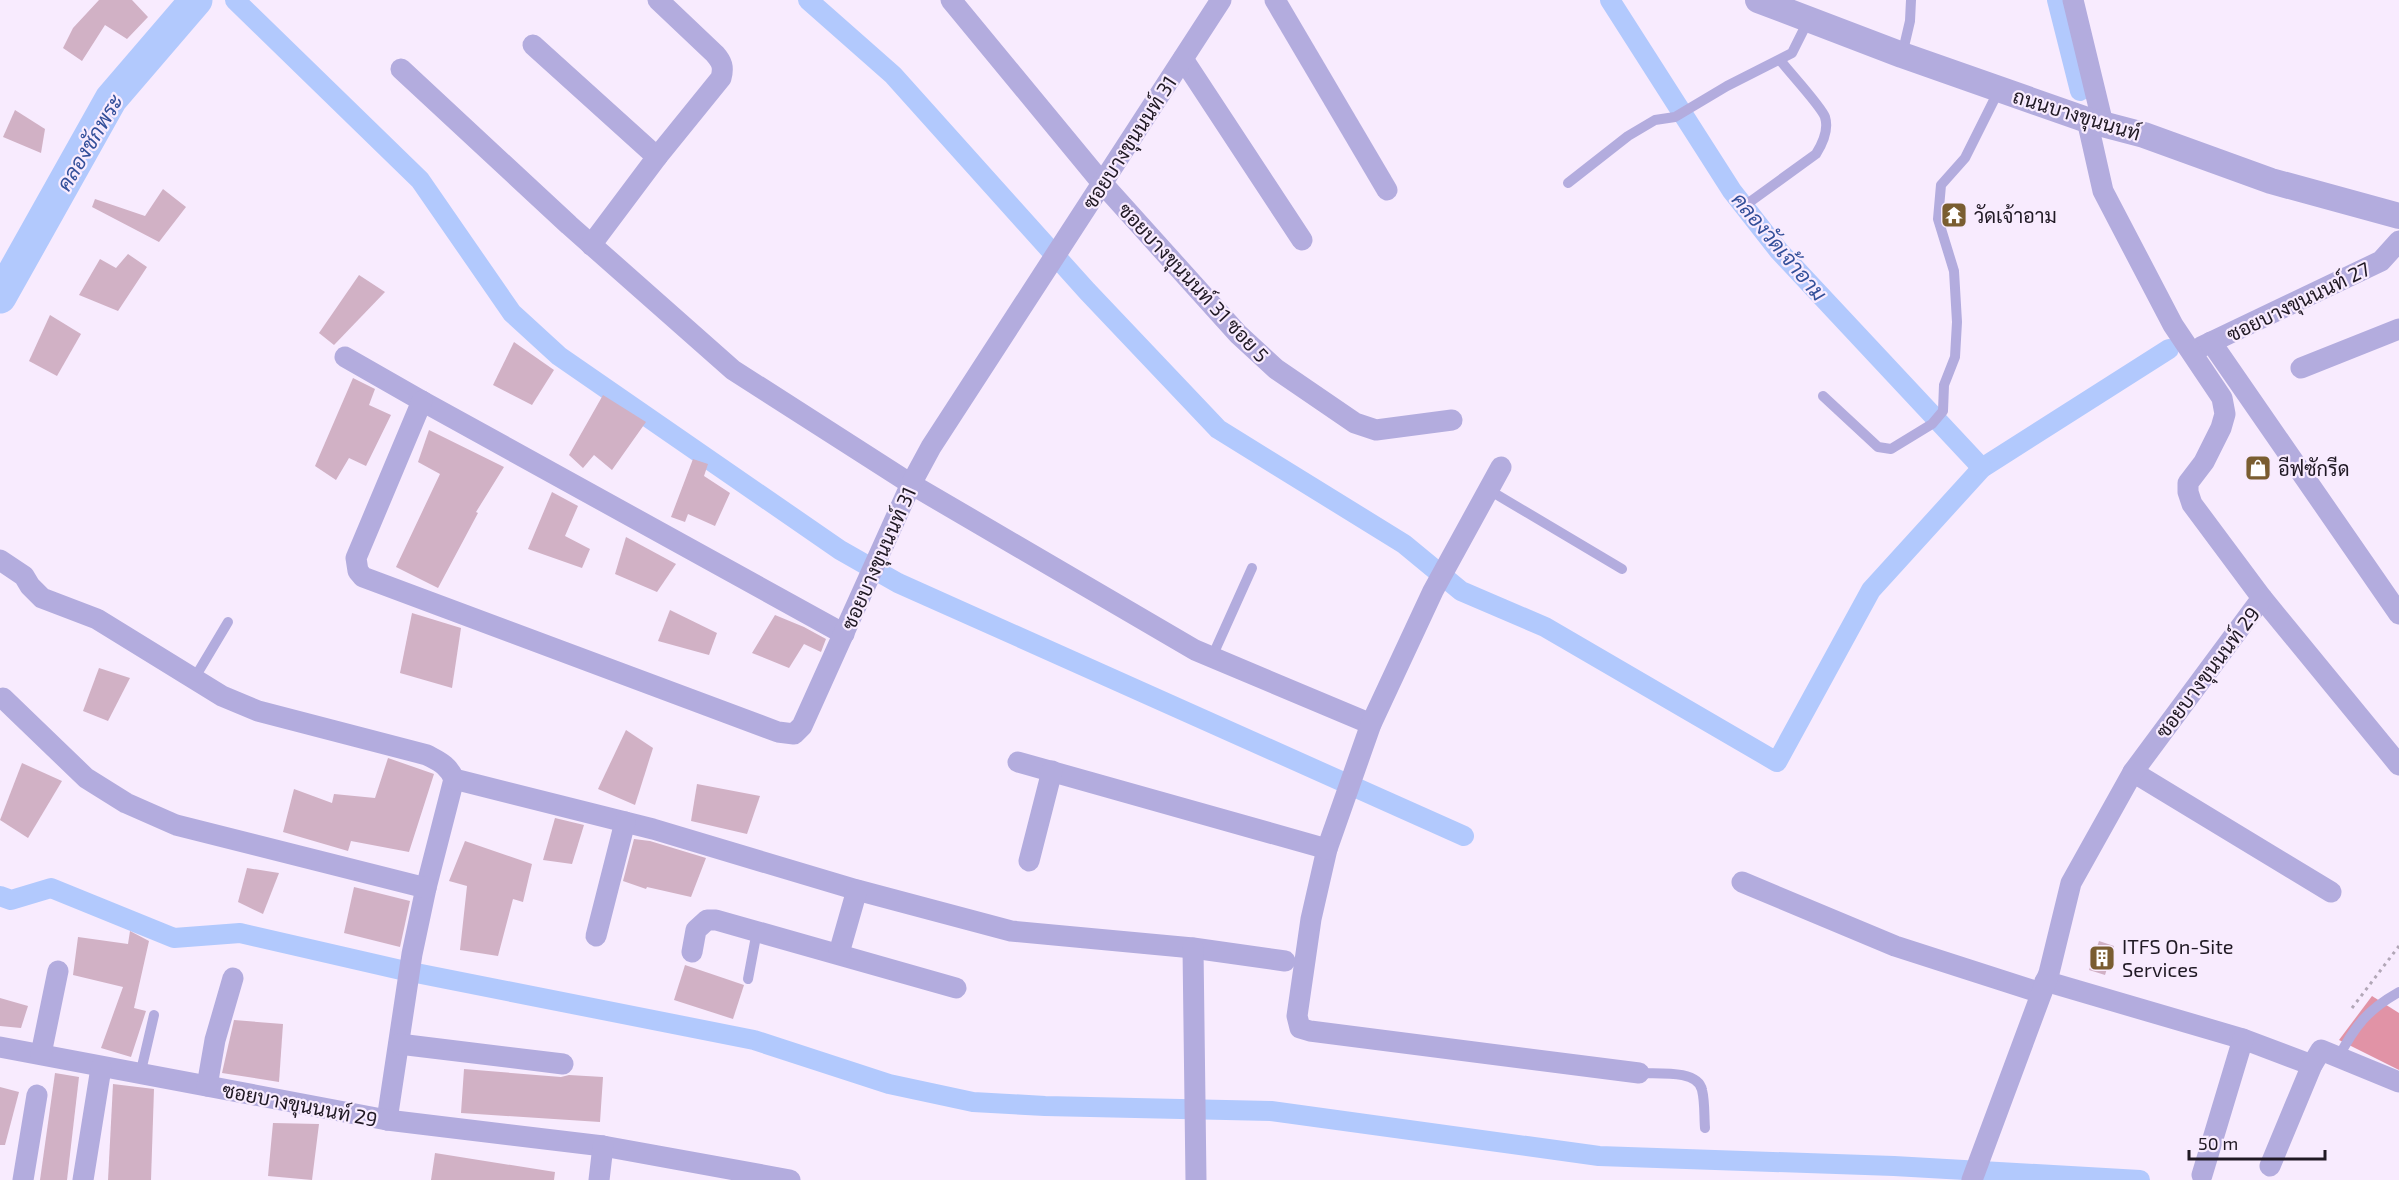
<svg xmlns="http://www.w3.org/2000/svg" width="2399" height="1180" viewBox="0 0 2399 1180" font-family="'Exo 2',Sarabun,sans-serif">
<rect width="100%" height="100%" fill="#f8ebfe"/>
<path fill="#e193a6" d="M2372,996L2399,1013V1070L2339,1040Z"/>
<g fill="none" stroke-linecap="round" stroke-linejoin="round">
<g stroke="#b2c9fd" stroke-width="20">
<path d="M235,0L420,180L512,313L559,356L840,550L898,583L1464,836"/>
<path d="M808,0L893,75L1087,291L1218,429L1404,544L1461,591L1545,627L1777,762L1871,590L1982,468L2169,349"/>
<path d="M1610,0L1732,191L1779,251L1982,468"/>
<path d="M2057,0L2080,91"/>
<path d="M0,896L11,900L51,888L174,938L240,933L401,970L754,1040L889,1084L973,1102L1045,1106L1271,1111L1599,1156L1894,1166L2140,1180"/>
</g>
<path stroke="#b2c9fd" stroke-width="33" d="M0,297L111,99L196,0"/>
</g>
<g fill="#d1b1c5">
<path d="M99,0H132L148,17L127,39L105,25L82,61L63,48L73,28Z"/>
<path d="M15,110L45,129L41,153L3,137Z"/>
<path d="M163,189L186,207L159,242L92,207L95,199L145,216Z"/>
<path d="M128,254L147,267L118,311L79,295L100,259L116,268Z"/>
<path d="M359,275L385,292L334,345L319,333Z"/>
<path d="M50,315L81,334L57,376L29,361Z"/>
<path d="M514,342L554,370L532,405L493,385Z"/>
<path d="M353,378L375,389L369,405L391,415L366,466L349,458L336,480L315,466Z"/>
<path d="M603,395L646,422L612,470L594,455L583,468L569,455Z"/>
<path d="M429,430L504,467L476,512L478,513L438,588L396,567L440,474L418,462Z"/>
<path d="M693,459L708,464L704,476L730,493L715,526L688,514L685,522L671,517Z"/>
<path d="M552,492L578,506L565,536L590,549L582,568L528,549Z"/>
<path d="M626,537L676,564L657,592L615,574Z"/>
<path d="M670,610L717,633L709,655L658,641Z"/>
<path d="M412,613L461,628L452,688L400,673Z"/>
<path d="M775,615L804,627L826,639L821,652L804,644L789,668L752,653Z"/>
<path d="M99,668L130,678L108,721L83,711Z"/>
<path d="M626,730L653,748L635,805L598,789Z"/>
<path d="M388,758L434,774L409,852L351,841L348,851L283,832L294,789L332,803L334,794L375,798Z"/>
<path d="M22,763L62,781L28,838L0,820Z"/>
<path d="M697,784L760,796L747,834L691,821Z"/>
<path d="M555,818L584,825L572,864L543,860Z"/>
<path d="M634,839L650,841L706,858L691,897L647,887L646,889L623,881Z"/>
<path d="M465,841L532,864L523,902L513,899L498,956L460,950L467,886L449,881Z"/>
<path d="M247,868L279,873L263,914L238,902Z"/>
<path d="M354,887L410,901L400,947L344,933Z"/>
<path d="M130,931L149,941L134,1008L146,1011L131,1057L101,1048L123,987L73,975L78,937L128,944Z"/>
<path d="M2099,941L2114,946L2105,975L2089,970Z"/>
<path d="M685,965L744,985L733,1019L674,1000Z"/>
<path d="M0,998L28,1006L21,1028L0,1026Z"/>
<path d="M234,1020L283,1024L279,1082L222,1073Z"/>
<path d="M464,1069L561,1077L569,1075L603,1077L600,1122L461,1113Z"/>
<path d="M55,1073L79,1077L67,1180H40Z"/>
<path d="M113,1084L154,1089L151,1180H108Z"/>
<path d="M0,1087L19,1092L5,1145H0Z"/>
<path d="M273,1123L319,1124L312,1180L268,1176Z"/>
<path d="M435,1153L555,1172L554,1180H431Z"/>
</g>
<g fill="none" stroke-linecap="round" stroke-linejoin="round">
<path stroke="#b2a7b7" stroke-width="3" stroke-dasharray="3 4.5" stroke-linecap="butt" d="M2352,1008L2399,946"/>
<g stroke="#b3acde" stroke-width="10">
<path d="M1902,55L1910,21L1911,0"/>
<path d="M1568,183L1628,136L1655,120L1675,117L1727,86L1792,53L1809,19"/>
<path d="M1747,204L1816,154C1823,143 1829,130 1825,117C1821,106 1789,72 1780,60"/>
<path d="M1823,396L1878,447L1891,449L1932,424L1943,411L1944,385L1955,357L1957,322L1954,271L1938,219L1941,185L1965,158L1999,90"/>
<path d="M1489,490L1622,569"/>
<path d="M1212,657L1252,568"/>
<path d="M194,679L228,622"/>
<path d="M748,979L757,931"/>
<path d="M2338,1058C2355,1026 2367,1010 2399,992"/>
<path d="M1639,1073C1656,1074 1698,1069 1702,1090C1705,1102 1704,1116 1705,1128"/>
<path d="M140,1075L154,1015"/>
</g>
<g stroke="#b3acde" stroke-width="21">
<path d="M951,0L1102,183L1238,334L1276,369L1355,423L1376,430L1452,420"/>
<path d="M1275,0L1387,190"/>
<path d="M2073,0L2103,124"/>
<path d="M533,45L657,157"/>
<path d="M1183,59L1302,240"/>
<path d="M401,69L569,225L733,370L911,484L1195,650L1371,724"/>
<path d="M591,245L657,157L721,78C724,67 722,62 715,54L658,0"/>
<path d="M2211,342L2399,614"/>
<path d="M2201,347L2381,261L2399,241"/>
<path d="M345,357L422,401L844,634"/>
<path d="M2301,368L2399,329"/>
<path d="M422,401L356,558L358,571L363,577L778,732L794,734L802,726L911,484L931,447L1221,0"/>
<path d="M1501,467L1433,591L1371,724L1327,849L1311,919L1297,1016L1300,1028L1310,1031L1639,1073"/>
<path d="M0,560L24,576L30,586L42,598L97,619L222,696L258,711L427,755C440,762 448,765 454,779L426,888L412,954L387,1120"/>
<path d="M2262,598L2399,765"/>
<path d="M3,698L86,778L126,803L176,825L426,888"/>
<path d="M1018,762L1327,849"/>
<path d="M2133,772L2331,892"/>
<path d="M454,779L653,829L857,890L1011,931L1193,948L1285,961"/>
<path d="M1029,861L1052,771"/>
<path d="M1742,882L1895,946L2041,993"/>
<path d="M596,936L625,822"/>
<path d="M1193,948L1196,1180"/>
<path d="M692,952L696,930L707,920H716L956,988"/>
<path d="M839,953L857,890"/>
<path d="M2045,981L2243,1039L2312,1065"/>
<path d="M399,1044L563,1064"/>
<path d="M0,1047L387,1120L603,1146L790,1180"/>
<path d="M41,1054L58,971"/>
<path d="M207,1086L215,1040L233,978"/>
<path d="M2270,1166L2312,1065L2321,1050L2399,1082"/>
<path d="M2202,1175L2243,1039"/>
<path d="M23,1180L37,1095"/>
<path d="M83,1180L101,1068"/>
<path d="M599,1180L603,1146"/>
<path d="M1972,1180L2049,973L2071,883L2133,772L2262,598L2192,504L2188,492V483L2204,462L2221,428L2225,414L2222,398L2173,325L2103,191L2087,120"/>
</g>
<path stroke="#b3acde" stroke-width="26" d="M1758,0L1902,55L2087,120L2144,135L2271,181L2399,216"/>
</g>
<defs>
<symbol id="temple-square" viewBox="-11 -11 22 22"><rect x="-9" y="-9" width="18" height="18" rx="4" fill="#7a5d31" stroke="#f8ebfe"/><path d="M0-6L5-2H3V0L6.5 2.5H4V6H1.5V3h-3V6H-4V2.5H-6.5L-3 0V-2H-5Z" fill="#fff"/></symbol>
<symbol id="shop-square" viewBox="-11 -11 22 22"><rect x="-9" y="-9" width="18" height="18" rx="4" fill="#7a5d31" stroke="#f8ebfe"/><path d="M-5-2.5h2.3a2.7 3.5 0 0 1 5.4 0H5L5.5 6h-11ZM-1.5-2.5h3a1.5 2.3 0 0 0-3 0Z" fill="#fff"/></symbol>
<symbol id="building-square" viewBox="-11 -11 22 22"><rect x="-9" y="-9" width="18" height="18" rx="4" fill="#7a5d31" stroke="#f8ebfe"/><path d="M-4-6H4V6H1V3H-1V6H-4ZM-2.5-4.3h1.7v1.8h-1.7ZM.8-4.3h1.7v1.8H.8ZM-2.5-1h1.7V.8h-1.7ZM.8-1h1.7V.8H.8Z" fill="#fff"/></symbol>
</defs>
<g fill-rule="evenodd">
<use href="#temple-square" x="1939" y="200" width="30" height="30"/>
<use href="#shop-square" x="2243" y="453" width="30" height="30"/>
<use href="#building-square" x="2087" y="943" width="30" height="30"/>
</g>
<g text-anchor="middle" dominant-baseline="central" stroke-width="4.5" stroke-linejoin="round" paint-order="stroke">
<g font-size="20" fill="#201924" stroke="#f8ebfe">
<text transform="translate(2077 114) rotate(17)">ถนนบางขุนนนท์</text>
<text transform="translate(1129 142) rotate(-57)">ซอยบางขุนนนท์ 31</text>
<text transform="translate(1194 282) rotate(47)">ซอยบางขุนนนท์ 31 ซอย 5</text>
<text transform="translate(2298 301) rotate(-26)">ซอยบางขุนนนท์ 27</text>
<text transform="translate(878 558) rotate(-66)">ซอยบางขุนนนท์ 31</text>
<text transform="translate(2207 672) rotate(-53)">ซอยบางขุนนนท์ 29</text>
<text transform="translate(300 1104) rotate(11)">ซอยบางขุนนนท์ 29</text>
</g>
<g font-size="20" fill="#201924" stroke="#f8ebfe" text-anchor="start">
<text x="1974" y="215">วัดเจ้าอาม</text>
<text x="2278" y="468">อีฟซักรีด</text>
<text x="2122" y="946">ITFS On-Site<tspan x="2122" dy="23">Services</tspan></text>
</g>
<g font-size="21" font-style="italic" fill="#334f9a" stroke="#f8ebfe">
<text transform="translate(89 142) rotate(-59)">คลองชักพระ</text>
<text transform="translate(1780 246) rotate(50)">คลองวัดเจ้าอาม</text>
</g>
</g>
<path d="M2189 1150v9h136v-9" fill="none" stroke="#201924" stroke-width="3"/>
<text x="2198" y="1150" font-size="18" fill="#201924" stroke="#f8ebfe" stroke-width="4.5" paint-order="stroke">50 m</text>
</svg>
